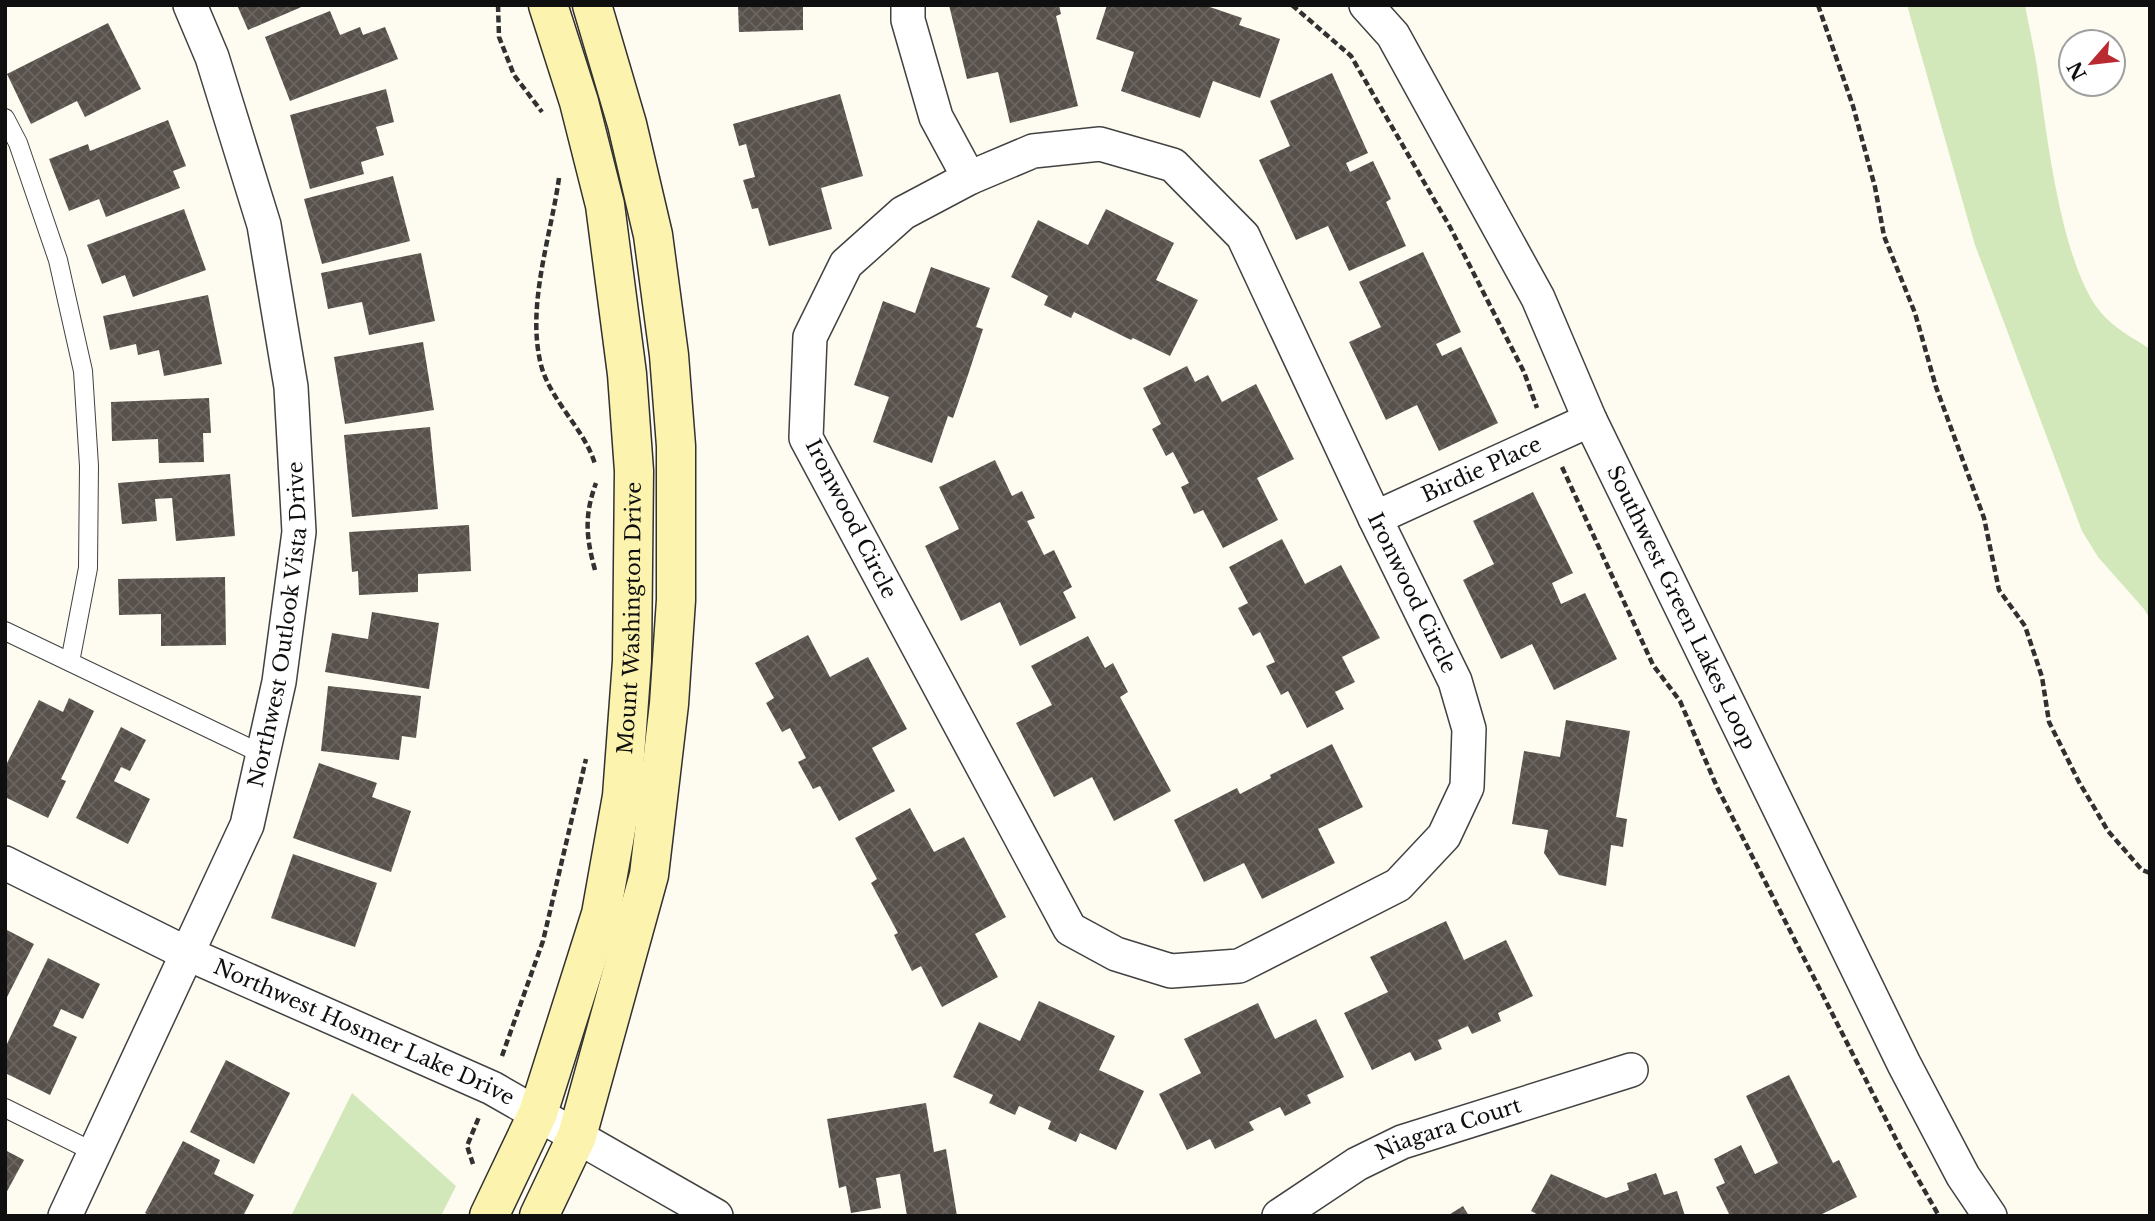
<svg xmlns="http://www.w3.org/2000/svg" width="2155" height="1221" viewBox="0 0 2155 1221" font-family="'Libre Baskerville',serif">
<defs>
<pattern id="building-cross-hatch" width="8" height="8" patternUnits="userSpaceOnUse" patternTransform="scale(1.75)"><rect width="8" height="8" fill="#57504b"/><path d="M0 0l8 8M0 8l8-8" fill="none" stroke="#6a6561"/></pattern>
</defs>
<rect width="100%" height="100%" fill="#fefcf1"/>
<g fill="#d2e8bb">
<path d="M1907,5H2025C2029,28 2035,51 2038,74C2047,134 2062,276 2106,318C2118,330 2136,340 2150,349V619L2144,609L2098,557L2082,531L1975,245Z"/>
<path d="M352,1093L456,1186L441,1216H291Z"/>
</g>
<g fill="url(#building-cross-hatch)">
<path d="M237,5H306L248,30Z"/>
<path d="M738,5H803V30L739,32Z"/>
<path d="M949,5H1059L1061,14L1056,16L1078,106L1010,123L998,72L967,79Z"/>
<path d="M1107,5H1204L1242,18L1239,25L1280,39L1260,98L1213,81L1200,118L1121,91L1134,52L1096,39Z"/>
<path d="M330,11L340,35L360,27L363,35L385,27L398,59L290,101L265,37Z"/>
<path d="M108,23L141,89L85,117L77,101L31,124L7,74Z"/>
<path d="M1332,73L1368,153L1346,163L1350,172L1373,161L1391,199L1386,202L1406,246L1349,271L1328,226L1296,240L1259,160L1290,146L1270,101Z"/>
<path d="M386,89L394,122L376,127L384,155L361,162L364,174L310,189L290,115Z"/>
<path d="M840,94L863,176L821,188L832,229L769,246L758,208L752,209L743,180L755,177L746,144L739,146L733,124Z"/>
<path d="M168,120L186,166L173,171L180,188L106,217L99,199L69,211L49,159L88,144L90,151Z"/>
<path d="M393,176L410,241L322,264L304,199Z"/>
<path d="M184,209L206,270L133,297L125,275L102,284L87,245Z"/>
<path d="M1106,209L1174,243L1156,280L1198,300L1170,356L1133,338L1131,340L1074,312L1071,318L1044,305L1048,296L1011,277L1038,220L1088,245Z"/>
<path d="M1423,252L1461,332L1436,344L1442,356L1461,347L1498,423L1439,451L1417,405L1386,420L1349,342L1381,327L1359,282Z"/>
<path d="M421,253L435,321L369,335L362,302L328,309L321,273Z"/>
<path d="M931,267L990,288L976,327L983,329L968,375L953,418L948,416L932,463L873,442L889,397L854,385L883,301L915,313Z"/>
<path d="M208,295L222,364L164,376L159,350L138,355L136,344L110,350L103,316Z"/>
<path d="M423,342L434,410L345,424L334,357Z"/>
<path d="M1187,366L1195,382L1208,375L1222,402L1256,384L1294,459L1257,478L1278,520L1223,548L1203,510L1194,514L1181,487L1189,483L1173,452L1166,456L1152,429L1161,424L1143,388Z"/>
<path d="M209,398L211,433H203L204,462L159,463L158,439L112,441L111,402Z"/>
<path d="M430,427L438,509L352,517L344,435Z"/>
<path d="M995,460L1012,496L1022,491L1035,518L1027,521L1044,555L1054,550L1072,587L1063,592L1076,618L1020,646L1000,602L961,621L925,546L959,529L939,487Z"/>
<path d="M230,474L235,536L176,541L172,498L155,499L157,521L122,524L118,483Z"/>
<path d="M1533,492L1573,573L1552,583L1561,604L1585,593L1617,659L1554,690L1532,644L1501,659L1463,580L1494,564L1473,521Z"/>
<path d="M469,525L471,571L418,574V592L359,595L358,571L352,572L349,532Z"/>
<path d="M1282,539L1305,584L1341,565L1380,638L1342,657L1355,682L1335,692L1344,709L1307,728L1288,691L1281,695L1266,666L1275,662L1260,632L1253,636L1238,608L1248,603L1229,567Z"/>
<path d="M225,577L226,645L161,646V614L119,615L118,579Z"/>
<path d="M372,612L439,623L429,689L325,672L332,633L368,639Z"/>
<path d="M808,635L830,677L868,657L907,729L872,748L895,791L839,821L820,786L813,789L798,762L806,758L790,728L782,732L766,703L774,698L755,663Z"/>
<path d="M1088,636L1105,668L1113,663L1128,692L1120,697L1171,791L1114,821L1092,777L1054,797L1016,723L1052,705L1031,666Z"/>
<path d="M328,686L421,696L416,738L402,736L399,760L321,751Z"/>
<path d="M69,698L94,711L61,779L66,781L48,818L5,797V767L39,700L63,712Z"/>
<path d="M1566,720L1630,731L1616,817L1627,819L1623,847L1611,845L1606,886L1559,875L1544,853L1548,830L1512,824L1524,751L1560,757Z"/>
<path d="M121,727L146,740L130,771L121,767L114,781L150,799L128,844L76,818Z"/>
<path d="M1332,744L1363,807L1318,829L1335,863L1262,899L1244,863L1204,882L1174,820L1237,788L1240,794L1271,778L1270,775Z"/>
<path d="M319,763L377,783L372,797L411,811L391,872L293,838Z"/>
<path d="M910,808L934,852L964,837L1006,917L975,934L998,977L942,1007L921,966L912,971L894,935L898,933L871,883L877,879L855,838Z"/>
<path d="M293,854L377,883L355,947L271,918Z"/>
<path d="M1446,921L1464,960L1506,940L1533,996L1498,1013L1501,1021L1472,1034L1468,1026L1438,1040L1442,1049L1415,1061L1410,1052L1372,1070L1344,1013L1388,992L1370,957Z"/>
<path d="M5,929L34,944L5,1001Z"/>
<path d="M48,958L100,984L83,1019L61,1009L53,1026L77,1037L50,1095L5,1073V1048Z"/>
<path d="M1039,1001L1115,1036L1099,1070L1144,1091L1116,1150L1080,1133L1076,1142L1048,1129L1051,1121L1019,1106L1015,1115L989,1103L993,1095L953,1077L979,1022L1020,1041Z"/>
<path d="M1258,1003L1275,1039L1316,1019L1344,1077L1307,1095L1311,1103L1285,1116L1280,1107L1249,1122L1254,1130L1215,1149L1210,1139L1187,1150L1159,1094L1201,1073L1184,1039Z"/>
<path d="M226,1060L290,1093L254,1164L190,1132Z"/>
<path d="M1789,1075L1833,1163L1839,1160L1857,1197L1818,1216H1730L1716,1187L1725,1183L1714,1159L1741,1145L1755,1174L1778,1163L1746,1096Z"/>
<path d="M926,1103L934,1152L946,1149L957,1216H907L900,1174L876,1178L881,1208L851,1213L846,1186L839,1188L827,1119Z"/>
<path d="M183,1141L220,1160L214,1174L254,1195L243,1216H151L145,1213Z"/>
<path d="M5,1150L24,1160L5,1195Z"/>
<path d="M1656,1173L1664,1195L1677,1191L1685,1216H1540L1531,1211L1551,1174L1606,1198L1629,1190L1627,1183Z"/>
<path d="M1463,1206L1469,1216H1447Z"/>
</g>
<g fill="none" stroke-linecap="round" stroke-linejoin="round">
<defs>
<g id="service">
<path d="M5,118L18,143L58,260L83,371L89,466L88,568L70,662"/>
<path d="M5,631L262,754"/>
<path d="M5,1108L96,1153"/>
</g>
<g id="minor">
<path d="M908,5V20L936,117L969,178"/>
<path id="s1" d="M1366,5L1393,35L1538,298L1590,420L1904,1064L1963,1176L1990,1216"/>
<path d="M1100,144L1173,165L1243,236L1375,518L1455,681L1469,729L1467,787L1444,836L1398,885L1239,966L1171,971L1116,954L1070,929L806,438L810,337L846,264L903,213L969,178L1033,151Z"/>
<path id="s2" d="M1375,518L1590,420"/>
<path id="s3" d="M5,863L186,953L492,1088L716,1216"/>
<path id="s4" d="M65,1216L247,825L279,682L299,532L291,387L264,225L212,57L190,5"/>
<path id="s5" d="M1279,1216L1357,1164L1402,1142L1631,1070"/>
</g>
<g id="secondary">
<path id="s6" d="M489,1216L538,1113L601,914L622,796L632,661L634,471L627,374L605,205L579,102L548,5"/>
<path d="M539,1216L577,1136L649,875L669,704L676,600V446L669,355L653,235L627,124L592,5"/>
</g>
</defs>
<use href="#service" stroke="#424242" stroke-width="20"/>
<use href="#minor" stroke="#424242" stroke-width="36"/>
<use href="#secondary" stroke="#313131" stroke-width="41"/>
<g stroke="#313131" stroke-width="4.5" stroke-dasharray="7 3.5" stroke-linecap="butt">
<path d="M498,5L499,37L514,75L542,112"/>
<path d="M1292,5L1351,56L1450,227L1524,372L1537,408"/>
<path d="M1818,5L1853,106L1875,187L1884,236L1915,313L1936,387L1984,518L1999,590L2025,626L2042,677L2049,722L2079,782L2108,831L2142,870L2150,873"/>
<path d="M559,178C551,236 526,306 541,365C551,402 584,428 595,464"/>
<path d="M1562,467L1653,665L1680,701L1717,787L1901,1149L1939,1216"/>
<path d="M595,570C586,537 584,516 596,483"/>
<path d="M502,1056L543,941L586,759"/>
<path d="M473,1164L467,1146L479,1117"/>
</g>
<use href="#service" stroke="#fff" stroke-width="18"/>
<use href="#minor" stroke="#fff" stroke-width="33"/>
<use href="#secondary" stroke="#fcf3ae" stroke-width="38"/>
</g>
<g text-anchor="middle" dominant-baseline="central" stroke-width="7" stroke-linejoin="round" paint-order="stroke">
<g font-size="21" fill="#0f0f0f" stroke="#fff">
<text stroke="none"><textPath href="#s2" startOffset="117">Birdie Place</textPath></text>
<text transform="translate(851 519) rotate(63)">Ironwood Circle</text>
<text transform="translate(1412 593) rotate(64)">Ironwood Circle</text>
<text stroke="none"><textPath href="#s1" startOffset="682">Southwest Green Lakes Loop</textPath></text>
<text stroke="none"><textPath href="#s6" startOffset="621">Mount Washington Drive</textPath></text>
<text stroke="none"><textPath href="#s4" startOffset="635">Northwest Outlook Vista Drive</textPath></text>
<text stroke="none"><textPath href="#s3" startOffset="397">Northwest Hosmer Lake Drive</textPath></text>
<text stroke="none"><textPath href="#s5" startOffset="192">Niagara Court</textPath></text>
</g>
</g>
<rect width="2155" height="1221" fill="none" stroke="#0f0f0f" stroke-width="14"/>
<g transform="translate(2092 63) rotate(242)"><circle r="33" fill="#ffffff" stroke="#9f9f9f" stroke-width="2"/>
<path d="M0-5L12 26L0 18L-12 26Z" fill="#ba2b31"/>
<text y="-10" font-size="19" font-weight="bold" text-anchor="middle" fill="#0f0f0f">N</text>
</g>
</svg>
